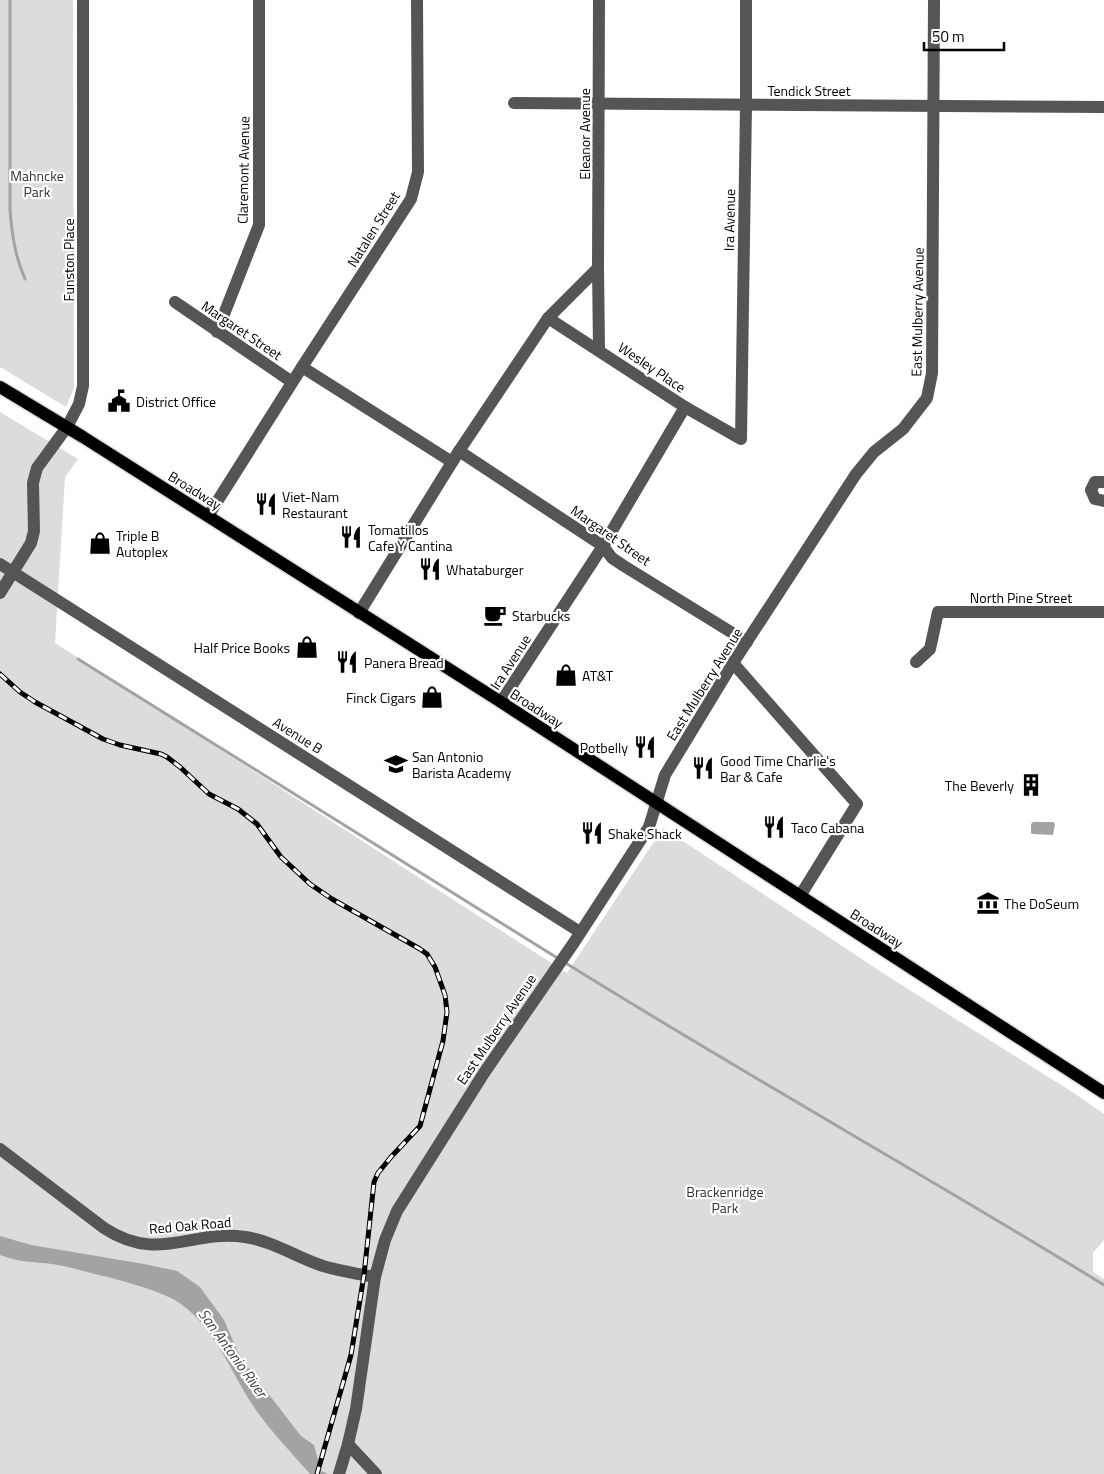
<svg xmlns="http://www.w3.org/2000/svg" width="1104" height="1474" viewBox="0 0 1104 1474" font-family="'Titillium Web',sans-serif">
<rect width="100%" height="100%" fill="#fff"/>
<g fill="#dcdcdc">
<path d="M0,0H73L74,388L66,407L0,367Z"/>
<path d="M0,412L78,459L65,477L55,643L567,973L663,828L892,979L1074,1093L1104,1114V1240L1093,1253V1272L1104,1279V1474H0Z"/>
</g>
<g fill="#a3a3a3">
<path d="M1033,822H1053L1055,824L1053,835L1033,834L1031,833V824Z"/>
<path d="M0,1236L31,1245L144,1264L177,1271L200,1287L224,1320L237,1350L250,1370L301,1436L314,1445L321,1471L328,1474H310C292,1453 272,1433 256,1410C230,1373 215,1323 173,1299C153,1289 129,1283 108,1277C89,1273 71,1267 52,1264C35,1262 17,1262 0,1255Z"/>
</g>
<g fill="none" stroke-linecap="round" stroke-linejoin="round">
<g stroke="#a3a3a3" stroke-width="3">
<path d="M10,0V210C12,235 15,256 25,279"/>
<path d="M78,659L559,959"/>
<path d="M564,962C742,1073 925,1175 1104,1285"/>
</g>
<defs>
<path id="major" d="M0,387L83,437L501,702L1104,1093"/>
</defs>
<use href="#major" stroke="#dbdbdb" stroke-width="15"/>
<g stroke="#555" stroke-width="12">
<path d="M514,103L1104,107"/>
<path d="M598,268L599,350"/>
<path d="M175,302L292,382"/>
<path d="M548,318L685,407L741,439L746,105V0"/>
<path d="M217,332L259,225V0"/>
<path d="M302,367L452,462"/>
<path d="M459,451L603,546L612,558L624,566L747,642"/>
<path d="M1104,482H1095L1091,490L1095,499L1104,501"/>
<path d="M208,516L302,367L411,199L418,172L417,0"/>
<path d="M0,564L580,932"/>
<path d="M0,593L31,543L34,531L33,483L37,468L67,427L79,404L83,386V0"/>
<path d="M359,613L459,451L548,318L598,268L599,0"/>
<path d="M916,662L930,649L938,612H1104"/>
<path d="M733,663L857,804L800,896"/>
<path d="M501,702L603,546L685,407"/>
<path d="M0,1149L104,1228C159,1264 191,1229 245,1237C273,1241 296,1257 323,1266C340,1271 358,1274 375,1277"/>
<path d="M348,1444L376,1474"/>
<path d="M339,1474L348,1444L356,1409L375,1277L385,1240L397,1211L484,1073L575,941L649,827L665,775L733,663L856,474L874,452L903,429L927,398L932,373L934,0"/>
</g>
<use href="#major" stroke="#000" stroke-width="12"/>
<defs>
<path id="rail" d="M0,674L20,692L35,702L103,739L120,745L161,754L167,757L180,767L209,794L238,809L257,824L281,857L310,884L332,899L420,949L427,954L435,967L445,995L447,1012L443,1041L420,1126L391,1157L378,1173L374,1182L364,1275L351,1355L317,1474"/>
</defs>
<use href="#rail" stroke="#000" stroke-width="5"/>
<use href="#rail" stroke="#fff" stroke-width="3" stroke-dasharray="9" stroke-linecap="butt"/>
</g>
<defs>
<symbol id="civic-bare" viewBox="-9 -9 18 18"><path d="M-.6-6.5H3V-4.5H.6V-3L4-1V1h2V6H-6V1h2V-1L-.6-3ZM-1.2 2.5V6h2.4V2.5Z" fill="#000" stroke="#fff" stroke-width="2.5" paint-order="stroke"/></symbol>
<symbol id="restaurant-bare" viewBox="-9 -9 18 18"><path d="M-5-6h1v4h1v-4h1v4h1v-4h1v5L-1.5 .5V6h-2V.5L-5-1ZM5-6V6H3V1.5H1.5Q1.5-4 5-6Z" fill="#000" stroke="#fff" stroke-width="2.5" paint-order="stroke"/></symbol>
<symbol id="shop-bare" viewBox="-9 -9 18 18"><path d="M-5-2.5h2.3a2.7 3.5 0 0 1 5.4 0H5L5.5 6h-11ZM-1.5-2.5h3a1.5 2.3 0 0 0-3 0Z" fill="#000" stroke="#fff" stroke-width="2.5" paint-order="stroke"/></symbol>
<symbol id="cafe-bare" viewBox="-9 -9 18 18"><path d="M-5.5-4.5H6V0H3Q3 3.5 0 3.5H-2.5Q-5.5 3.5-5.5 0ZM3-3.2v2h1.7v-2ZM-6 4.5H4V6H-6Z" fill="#000" stroke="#fff" stroke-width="2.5" paint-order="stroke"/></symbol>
<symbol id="school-bare" viewBox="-9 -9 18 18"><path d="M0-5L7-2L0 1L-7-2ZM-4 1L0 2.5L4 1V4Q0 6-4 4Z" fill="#000" stroke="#fff" stroke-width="2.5" paint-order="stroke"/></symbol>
<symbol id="building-bare" viewBox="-9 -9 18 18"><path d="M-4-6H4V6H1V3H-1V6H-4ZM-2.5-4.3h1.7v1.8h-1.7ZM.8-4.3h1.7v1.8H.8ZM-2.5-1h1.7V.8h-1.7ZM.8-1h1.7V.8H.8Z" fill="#000" stroke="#fff" stroke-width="2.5" paint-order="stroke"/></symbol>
<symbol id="museum-bare" viewBox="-9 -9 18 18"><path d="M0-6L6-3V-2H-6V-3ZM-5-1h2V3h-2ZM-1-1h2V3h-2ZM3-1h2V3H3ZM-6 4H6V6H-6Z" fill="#000" stroke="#fff" stroke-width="2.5" paint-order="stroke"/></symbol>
</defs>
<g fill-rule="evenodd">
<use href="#civic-bare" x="103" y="385" width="32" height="32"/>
<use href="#restaurant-bare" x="250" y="488" width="32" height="32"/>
<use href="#restaurant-bare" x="335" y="521" width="32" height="32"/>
<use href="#shop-bare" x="84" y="527" width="32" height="32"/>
<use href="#restaurant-bare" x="414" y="553" width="32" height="32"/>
<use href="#cafe-bare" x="479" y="599" width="32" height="32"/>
<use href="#shop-bare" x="291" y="631" width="32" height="32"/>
<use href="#restaurant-bare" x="331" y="646" width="32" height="32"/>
<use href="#shop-bare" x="550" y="659" width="32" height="32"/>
<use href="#shop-bare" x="416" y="681" width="32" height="32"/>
<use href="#restaurant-bare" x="629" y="731" width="32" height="32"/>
<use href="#school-bare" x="380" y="748" width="32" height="32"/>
<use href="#restaurant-bare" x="687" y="752" width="32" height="32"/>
<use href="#building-bare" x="1015" y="769" width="32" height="32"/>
<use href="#restaurant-bare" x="758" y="811" width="32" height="32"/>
<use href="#restaurant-bare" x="576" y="817" width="32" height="32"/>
<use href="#museum-bare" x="972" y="887" width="32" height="32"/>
</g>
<g text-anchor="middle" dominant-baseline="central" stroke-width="4.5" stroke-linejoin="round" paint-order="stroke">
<g font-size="14" fill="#000" stroke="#fff">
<text x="809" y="90">Tendick Street</text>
<text transform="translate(584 134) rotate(-90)">Eleanor Avenue</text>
<text transform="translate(243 170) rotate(-89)">Claremont Avenue</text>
<text transform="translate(729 220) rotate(-89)">Ira Avenue</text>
<text transform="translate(373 229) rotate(-58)">Natalen Street</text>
<text transform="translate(68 260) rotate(-90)">Funston Place</text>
<text transform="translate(917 312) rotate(-89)">East Mulberry Avenue</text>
<text transform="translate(242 330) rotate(34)">Margaret Street</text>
<text transform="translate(652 367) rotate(34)">Wesley Place</text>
<text transform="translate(195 490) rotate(32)">Broadway</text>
<text transform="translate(611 535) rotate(35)">Margaret Street</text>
<text x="1021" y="597">North Pine Street</text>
<text transform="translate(510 662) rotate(-57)">Ira Avenue</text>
<text transform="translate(704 684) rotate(-58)">East Mulberry Avenue</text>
<text transform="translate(537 708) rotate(33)">Broadway</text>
<text transform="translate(298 735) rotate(32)">Avenue B</text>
<text transform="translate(877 928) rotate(33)">Broadway</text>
<text transform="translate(496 1029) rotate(-56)">East Mulberry Avenue</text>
<text transform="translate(190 1225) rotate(-5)">Red Oak Road</text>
</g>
<g font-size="14" fill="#333" stroke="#fff">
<text x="37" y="175">Mahncke<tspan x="37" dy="16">Park</tspan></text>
<text x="725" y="1191">Brackenridge<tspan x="725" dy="16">Park</tspan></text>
</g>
<g font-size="14" fill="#000" stroke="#fff" text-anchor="start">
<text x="136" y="401">District Office</text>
<text x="282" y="496">Viet-Nam<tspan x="282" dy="16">Restaurant</tspan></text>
<text x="368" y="529">Tomatillos<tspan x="368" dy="16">Cafe Y Cantina</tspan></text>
<text x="116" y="535">Triple B<tspan x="116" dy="16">Autoplex</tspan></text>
<text x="446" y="569">Whataburger</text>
<text x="512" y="615">Starbucks</text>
<text x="290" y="647" text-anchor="end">Half Price Books</text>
<text x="364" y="662">Panera Bread</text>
<text x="582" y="675">AT&amp;T</text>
<text x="416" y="697" text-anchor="end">Finck Cigars</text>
<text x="628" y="747" text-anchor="end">Potbelly</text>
<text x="412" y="756">San Antonio<tspan x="412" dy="16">Barista Academy</tspan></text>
<text x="720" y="760">Good Time Charlie's<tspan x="720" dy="16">Bar &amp; Cafe</tspan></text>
<text x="1014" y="785" text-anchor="end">The Beverly</text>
<text x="791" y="827">Taco Cabana</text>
<text x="608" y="833">Shake Shack</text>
<text x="1004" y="903">The DoSeum</text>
</g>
<g font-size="15" font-style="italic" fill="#444" stroke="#fff">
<text transform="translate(233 1353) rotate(54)">San Antonio River</text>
</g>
</g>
<path d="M924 42v8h80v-8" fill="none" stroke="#000000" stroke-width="2.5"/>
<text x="932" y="42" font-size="15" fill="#000000" stroke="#ffffff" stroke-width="4" paint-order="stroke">50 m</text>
</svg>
